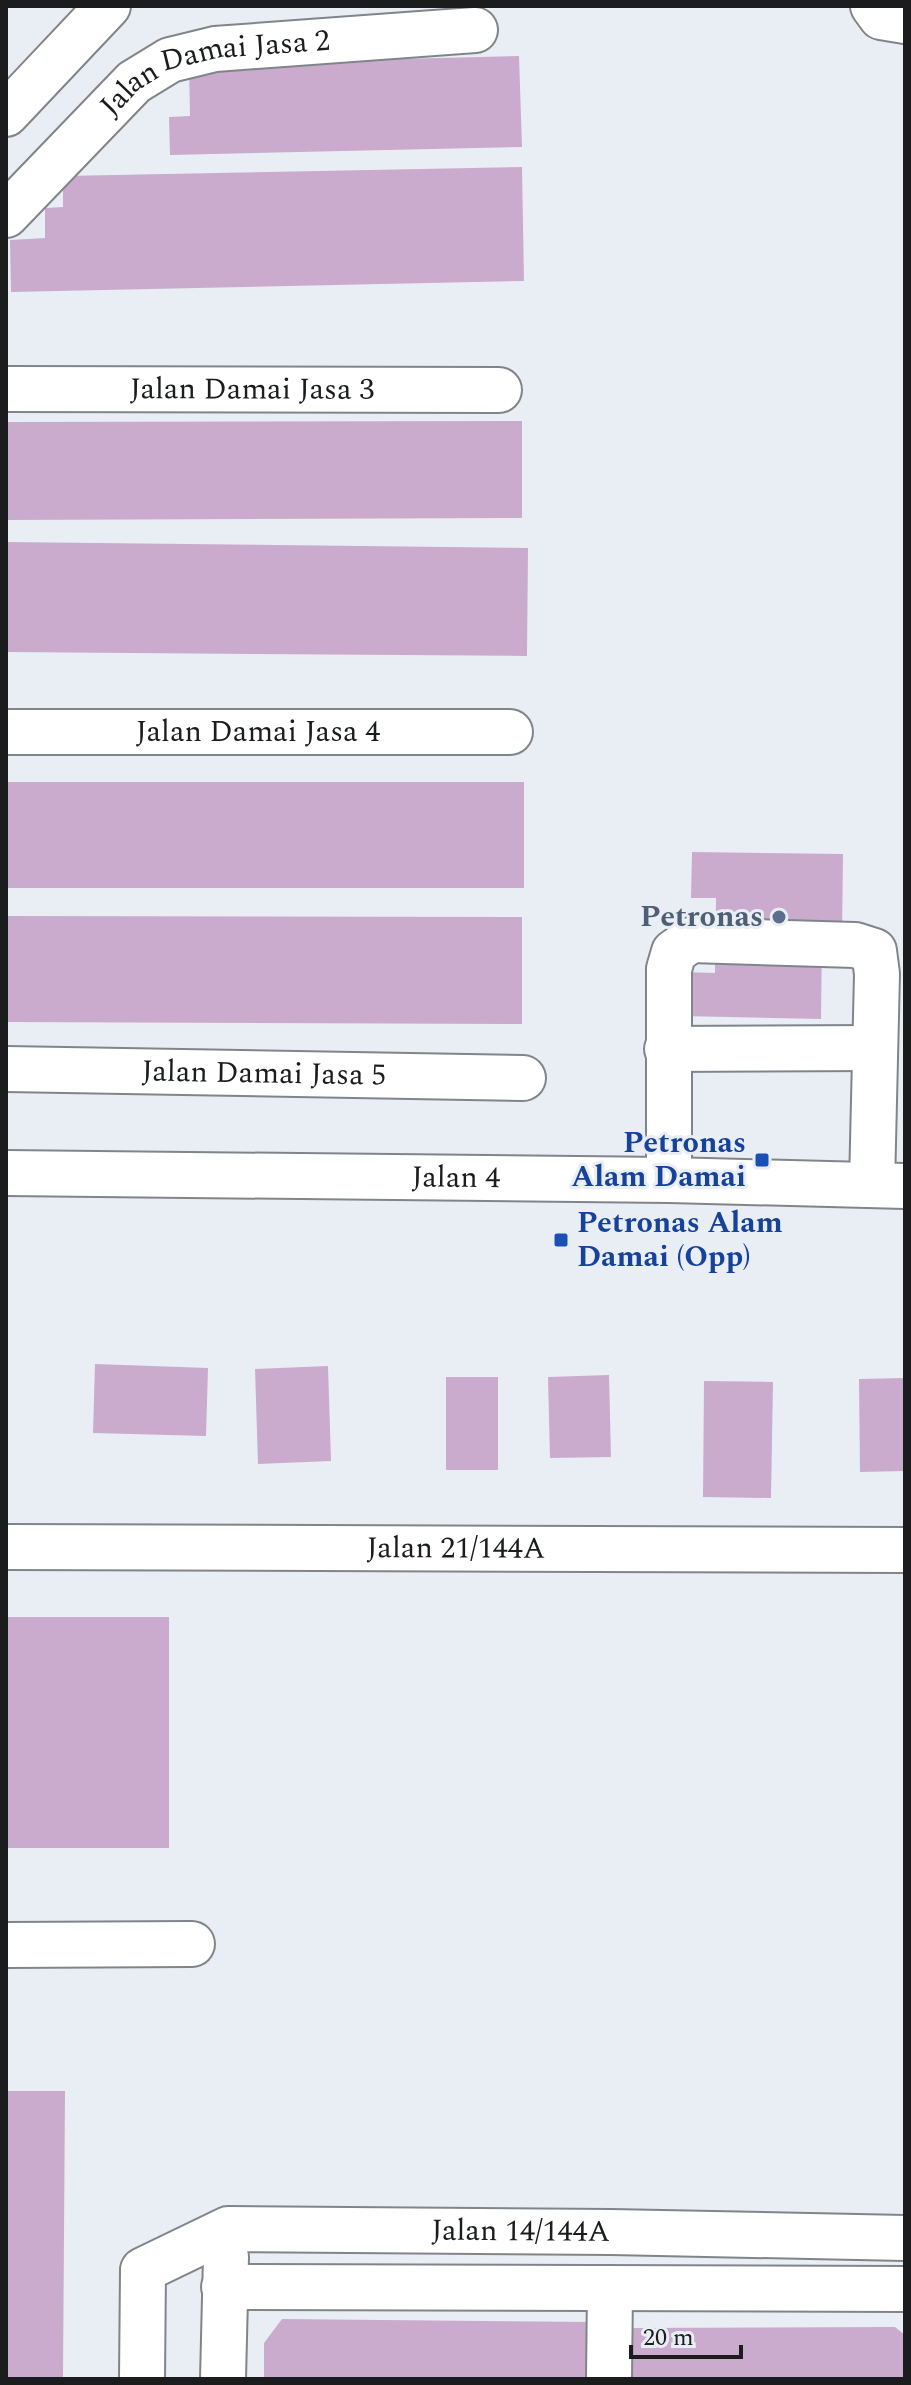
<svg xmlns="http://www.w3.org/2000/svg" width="911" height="2385" viewBox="0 0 911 2385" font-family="Spectral,serif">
<rect width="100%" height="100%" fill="#e9eef5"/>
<g fill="#caabcd">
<path d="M519,56L522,147L170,155L169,117L190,116L189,64Z"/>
<path d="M522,167L524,281L11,292L10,240L45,238V208L63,207V176Z"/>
<path d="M522,421V518L6,520V422Z"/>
<path d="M6,542L528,548L527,656L6,652Z"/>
<rect x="6" y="782" width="518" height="106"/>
<path d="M692,852L843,854L842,935H822L821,1019L681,1016L682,972L715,973L716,898H691Z"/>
<path d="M6,916L522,917V1024L6,1022Z"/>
<path d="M95,1364L208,1368L206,1436L93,1433Z"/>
<path d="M328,1366L331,1461L258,1464L255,1369Z"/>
<path d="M609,1375L611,1457L550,1458L548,1377Z"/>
<rect x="446" y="1377" width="52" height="93"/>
<path d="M905,1378V1471L860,1472L859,1379Z"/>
<path d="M704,1381L773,1382L771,1498L703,1497Z"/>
<rect x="6" y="1617" width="163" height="231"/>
<path d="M6,2091H65L63,2379H6Z"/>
<path d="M282,2319L596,2322L595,2379H264V2343Z"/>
<path d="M895,2327L905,2335V2379H629L628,2328Z"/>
</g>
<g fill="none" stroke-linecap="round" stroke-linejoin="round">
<defs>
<g id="minor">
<path d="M873,6L881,17L905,21"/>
<path d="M6,114L108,6"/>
<path id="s1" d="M6,215L134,82L170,60L215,49L475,30"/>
<path id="s2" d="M6,389L499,390"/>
<path id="s3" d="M6,732H510"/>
<path d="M667,1049L875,1048"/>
<path id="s4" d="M6,1069L523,1078"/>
<path id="s5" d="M6,1173L669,1180L905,1186"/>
<path d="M669,1180V969L674,952L691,940L855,945L874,951L877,974L872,1185"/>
<path id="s6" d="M6,1547L905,1550"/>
<path d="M6,1945L192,1944"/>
<path d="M224,2287L905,2289"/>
<path id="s7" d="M142,2379L143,2270L228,2229L611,2232L905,2238"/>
<path d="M223,2379L226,2257"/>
<path d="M609,2379L610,2288"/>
</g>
</defs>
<use href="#minor" stroke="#80858a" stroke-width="48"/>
<use href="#minor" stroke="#fff" stroke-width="44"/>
</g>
<circle fill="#5c6f8a" stroke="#e9eef5" stroke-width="3" cx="779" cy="917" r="8"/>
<g fill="#1a4fb4" stroke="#e9eef5" stroke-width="3">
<rect x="754" y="1152" width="16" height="16" rx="4"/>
<rect x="553" y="1232" width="16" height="16" rx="4"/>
</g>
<g text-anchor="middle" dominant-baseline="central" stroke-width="6" stroke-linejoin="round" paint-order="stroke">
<g font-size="30" fill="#1a1c1e" stroke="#e9eef5">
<text stroke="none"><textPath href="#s1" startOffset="266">Jalan Damai Jasa 2</textPath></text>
<text stroke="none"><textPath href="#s2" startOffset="246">Jalan Damai Jasa 3</textPath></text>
<text stroke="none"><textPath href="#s3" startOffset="252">Jalan Damai Jasa 4</textPath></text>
<text stroke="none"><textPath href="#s4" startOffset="258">Jalan Damai Jasa 5</textPath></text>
<text stroke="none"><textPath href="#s5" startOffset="450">Jalan 4</textPath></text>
<text stroke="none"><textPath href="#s6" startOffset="450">Jalan 21/144A</textPath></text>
<text stroke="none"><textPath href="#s7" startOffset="496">Jalan 14/144A</textPath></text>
</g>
<g font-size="30" font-weight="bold" fill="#4e5e75" stroke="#e9eef5" text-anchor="end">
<text x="763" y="917">Petronas</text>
</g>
<g font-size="30" font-weight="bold" fill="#164399" stroke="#e9eef5" text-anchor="end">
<text x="746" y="1143">Petronas<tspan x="746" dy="34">Alam Damai</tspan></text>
<text x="577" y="1223" text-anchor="start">Petronas Alam<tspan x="577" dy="34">Damai (Opp)</tspan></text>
</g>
</g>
<rect width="911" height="2385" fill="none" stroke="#1a1c1e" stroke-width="16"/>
<path d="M631 2345v12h110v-12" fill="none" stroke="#1a1c1e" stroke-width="4"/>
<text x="643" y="2345" font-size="24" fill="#1a1c1e" stroke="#e9eef5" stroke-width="6" paint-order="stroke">20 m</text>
</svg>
